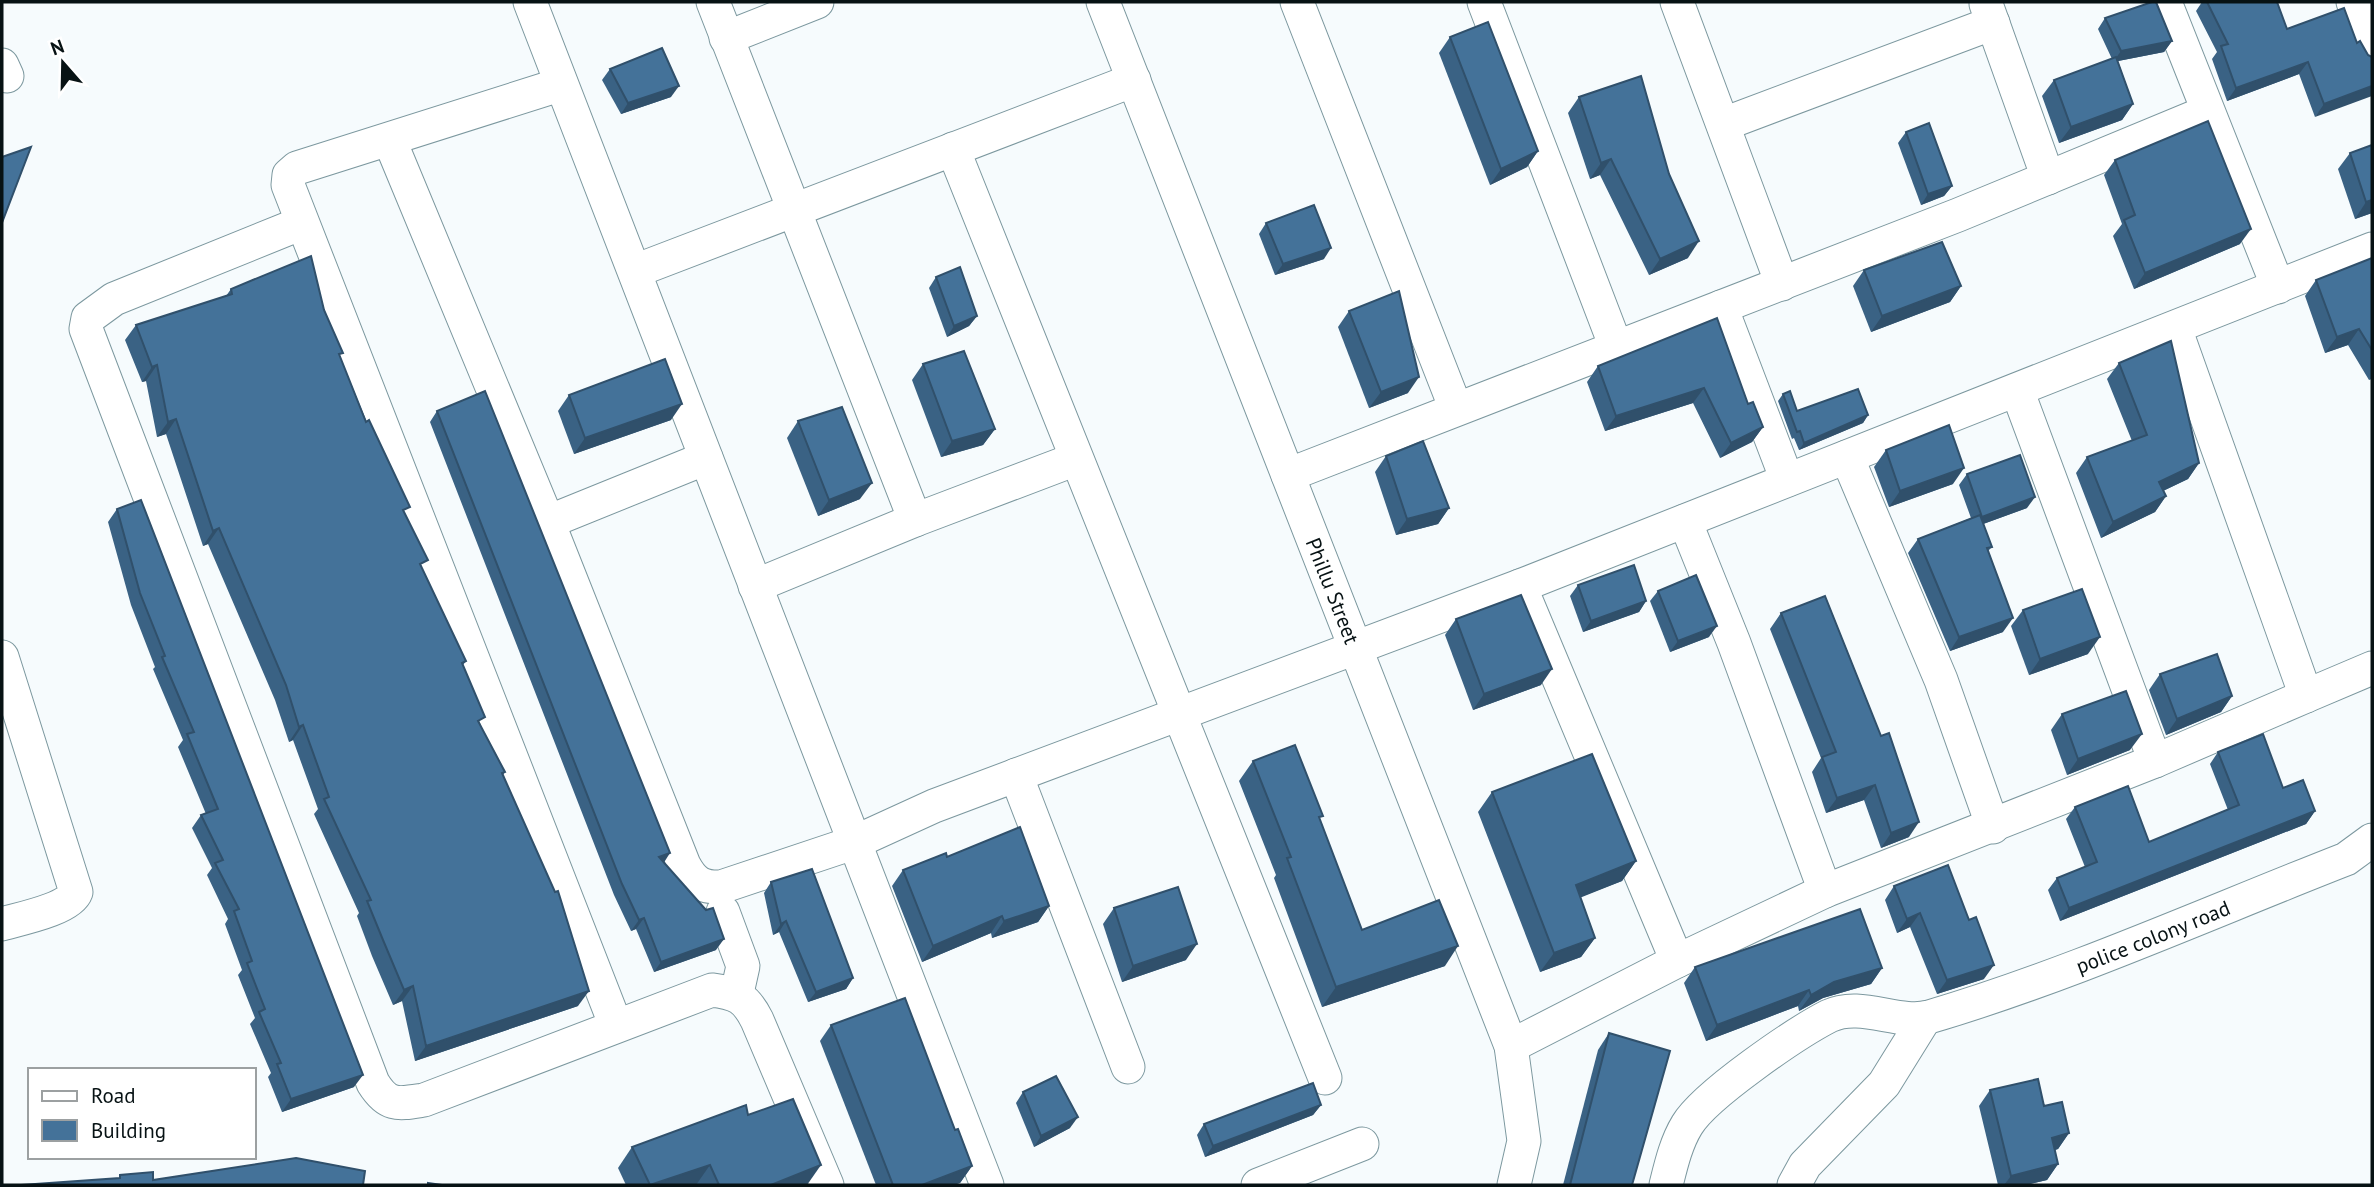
<svg xmlns="http://www.w3.org/2000/svg" width="2374" height="1187" viewBox="0 0 2374 1187" font-family="'PT Sans',sans-serif">
<rect width="100%" height="100%" fill="#f6fbfd"/>
<g fill="none" stroke-linecap="round" stroke-linejoin="round">
<defs>
<g id="minor">
<path d="M530,2L987,1185"/>
<path d="M713,2L915,520L1076,459"/>
<path id="s1" d="M1103,2L1511,1046L1524,1141L1514,1185"/>
<path d="M1297,2L1456,409"/>
<path d="M1484,2L1616,347"/>
<path d="M1677,2L1782,284"/>
<path d="M2165,2L2278,287"/>
<path d="M2353,2L2372,53"/>
<path d="M1986,4L2048,178"/>
<path d="M726,38L817,2"/>
<path d="M2,65L7,76"/>
<path d="M559,85L297,168L289,175L288,185L616,1026"/>
<path d="M1724,124L1993,23"/>
<path d="M390,141L548,522L684,865C693,882 702,888 721,887L853,843L934,806L1520,586L2372,249"/>
<path d="M953,149L1325,1078"/>
<path d="M302,223L114,299L88,318L86,329L373,1083C388,1107 398,1104 424,1100L712,990C737,993 746,998 757,1020L827,1185"/>
<path d="M635,271L1134,80"/>
<path d="M1721,307L1787,480"/>
<path d="M2175,328L2306,696L2372,668"/>
<path d="M2017,390L2155,761"/>
<path d="M1847,457L1941,680L1993,827"/>
<path d="M1288,475L1958,215L2207,112"/>
<path d="M1685,521L1734,643L1825,891"/>
<path d="M548,522L706,458"/>
<path d="M755,586L915,520"/>
<path d="M2,657L76,892C70,909 19,919 2,924"/>
<path d="M1016,775L1128,1067"/>
<path d="M723,912L743,966L737,993"/>
<path d="M1677,961L1825,891L2155,761L2306,696"/>
<path d="M1511,1046L1677,961L1520,586"/>
<path d="M1258,1185L1362,1144"/>
<path id="s2" d="M1666,1185C1671,1165 1676,1143 1687,1125C1705,1095 1796,1033 1829,1016C1861,1001 1898,1025 1929,1017C2068,976 2210,912 2346,859L2372,840"/>
<path d="M1794,1185L1805,1165L1884,1084L1925,1018"/>
</g>
</defs>
<use href="#minor" stroke="#7c989f" stroke-width="35"/>
<use href="#minor" stroke="#fff" stroke-width="33"/>
</g>
<g fill="#3a6284">
<path d="M2202,2H2277L2287,29L2357,43L2368,55L2315,117L2299,74L2227,101L2212,59L2217,52L2196,11Z"/>
<path d="M2105,18L2172,41L2164,52L2118,61L2133,104L2122,120L2059,143L2042,96L2054,80L2112,59L2098,29Z"/>
<path d="M1450,37L1538,151L1527,167L1490,185L1439,53Z"/>
<path d="M610,69L671,97L621,114L602,80Z"/>
<path d="M1579,97L1688,258L1649,275L1600,175L1590,179L1568,113Z"/>
<path d="M1906,132L1952,186L1944,196L1921,205L1898,143Z"/>
<path d="M2350,153L2372,213L2355,219L2338,169Z"/>
<path d="M2115,160L2240,244L2134,289L2113,236L2122,224L2104,175Z"/>
<path d="M1266,223L1324,259L1275,275L1259,234Z"/>
<path d="M2372,258V379L2369,380L2348,345L2325,353L2305,296L2316,280Z"/>
<path d="M1864,270L1961,286L1950,302L1871,332L1853,286Z"/>
<path d="M936,277L977,316L969,326L947,337L929,288Z"/>
<path d="M231,289L324,310L340,357L405,514L422,568L466,661L463,665L480,725L505,772L503,775L578,1006L415,1061L402,1001L393,1005L372,956L357,916L359,913L314,814L318,809L293,740L289,742L275,700L208,544L203,546L166,434L157,437L146,381L142,382L125,340L136,325L226,296Z"/>
<path d="M1349,311L1408,393L1369,408L1338,327Z"/>
<path d="M1717,318L1748,404L1763,427L1752,442L1720,458L1693,403L1605,431L1587,382L1598,366Z"/>
<path d="M2119,363L2199,463L2188,479L2163,491L2166,496L2155,512L2101,538L2076,473L2087,457L2132,441L2107,379Z"/>
<path d="M923,364L995,429L983,445L941,457L912,380Z"/>
<path d="M1783,394L1797,411L1868,415L1863,423L1799,450L1794,438L1792,439L1778,401Z"/>
<path d="M569,395L671,420L574,454L558,411Z"/>
<path d="M437,411L664,862L716,950L654,972L636,929L631,931L614,895L430,422Z"/>
<path d="M798,421L860,499L818,516L787,438Z"/>
<path d="M1886,450L1953,484L1889,507L1874,467Z"/>
<path d="M1386,456L1449,508L1438,524L1396,535L1375,472Z"/>
<path d="M1967,474L2027,508L1983,524L1992,547L1988,551L2003,632L1950,651L1908,553L1918,539L1971,518L1959,485Z"/>
<path d="M117,509L354,1087L282,1112L268,1077L271,1073L250,1024L255,1018L238,975L242,970L225,924L228,919L207,875L212,868L192,828L201,815L206,814L178,747L183,740L153,669L155,667L131,605L108,522Z"/>
<path d="M1578,585L1646,601L1639,612L1583,632L1570,596Z"/>
<path d="M1658,591L1709,637L1670,652L1650,601Z"/>
<path d="M2023,610L2088,654L2029,675L2011,626Z"/>
<path d="M1781,613L1909,837L1881,848L1864,800L1826,813L1812,772L1821,758L1770,629Z"/>
<path d="M1456,619L1541,685L1473,710L1445,635Z"/>
<path d="M2160,674L2232,696L2221,712L2166,735L2149,690Z"/>
<path d="M2062,714L2130,750L2067,775L2051,730Z"/>
<path d="M2218,752L2283,788L2315,811L2306,824L2060,921L2048,890L2057,878L2085,867L2066,819L2075,807L2149,842L2228,810L2210,764Z"/>
<path d="M1253,761L1320,820L1362,930L1445,966L1322,1007L1274,878L1276,875L1239,781Z"/>
<path d="M1492,792L1636,861L1622,881L1580,897L1595,938L1581,957L1540,972L1478,812Z"/>
<path d="M947,857L1049,906L1038,922L992,938L991,933L922,962L892,886L903,870Z"/>
<path d="M771,882L853,978L846,989L808,1002L779,932L773,935L764,893Z"/>
<path d="M1894,886L1984,979L1937,994L1910,927L1897,933L1885,900Z"/>
<path d="M1114,908L1186,960L1122,982L1103,924Z"/>
<path d="M1695,967L1882,968L1871,984L1823,998L1799,1011L1798,1006L1706,1041L1684,983Z"/>
<path d="M831,1025L972,1166L960,1183L953,1185H876L820,1041Z"/>
<path d="M1609,1033L1632,1185H1563L1598,1050Z"/>
<path d="M1990,1090L2044,1106L2069,1133L2058,1149L2055,1150L2058,1164L2047,1180L2026,1185H1998L1979,1106Z"/>
<path d="M1023,1092L1070,1128L1034,1147L1016,1103Z"/>
<path d="M1321,1105L1313,1115L1205,1157L1197,1135L1204,1124Z"/>
<path d="M748,1115L807,1185H626L618,1168L632,1147Z"/>
</g>
<g fill="#30506b">
<path d="M2172,41L2164,52L2113,62L2121,51Z"/>
<path d="M2308,62L2299,74L2227,101L2236,88Z"/>
<path d="M679,86L671,97L621,114L628,103Z"/>
<path d="M2372,86V96L2315,117L2324,104Z"/>
<path d="M2133,104L2122,120L2059,143L2071,127Z"/>
<path d="M1538,151L1527,167L1490,185L1501,169Z"/>
<path d="M1611,159L1600,175L1590,179L1601,163Z"/>
<path d="M1952,186L1944,196L1921,205L1928,194Z"/>
<path d="M2372,200V213L2355,219L2366,202Z"/>
<path d="M2251,229L2240,244L2134,289L2145,273Z"/>
<path d="M1699,241L1688,258L1649,275L1660,259Z"/>
<path d="M1331,248L1324,259L1275,275L1283,264Z"/>
<path d="M1961,286L1950,302L1871,332L1882,316Z"/>
<path d="M977,316L969,326L947,337L954,326Z"/>
<path d="M2359,329L2348,345L2325,353L2337,337Z"/>
<path d="M157,365L146,381L142,382L152,367Z"/>
<path d="M1419,377L1408,393L1369,408L1381,392Z"/>
<path d="M1704,388L1693,403L1605,431L1616,416Z"/>
<path d="M682,404L671,420L574,454L585,438Z"/>
<path d="M1868,415L1863,423L1799,450L1804,443Z"/>
<path d="M176,419L166,434L157,437L168,422Z"/>
<path d="M1763,427L1752,442L1720,458L1731,443Z"/>
<path d="M995,429L983,445L941,457L952,441Z"/>
<path d="M2199,463L2188,479L2148,498L2159,482Z"/>
<path d="M1964,468L1953,484L1889,507L1900,491Z"/>
<path d="M872,483L860,499L818,516L829,500Z"/>
<path d="M2166,496L2155,512L2101,538L2113,522Z"/>
<path d="M2035,497L2027,508L1975,527L1982,517Z"/>
<path d="M1449,508L1438,524L1396,535L1407,519Z"/>
<path d="M219,528L208,544L203,546L213,531Z"/>
<path d="M1646,601L1639,612L1583,632L1591,621Z"/>
<path d="M2013,618L2003,632L1950,651L1959,637Z"/>
<path d="M1717,626L1709,637L1670,652L1678,641Z"/>
<path d="M2100,637L2088,654L2029,675L2040,659Z"/>
<path d="M1552,669L1541,685L1473,710L1484,694Z"/>
<path d="M2232,696L2221,712L2166,735L2177,719Z"/>
<path d="M303,725L293,740L289,742L299,727Z"/>
<path d="M2142,734L2130,750L2067,775L2078,759Z"/>
<path d="M1875,785L1864,800L1826,813L1837,798Z"/>
<path d="M2315,811L2306,824L2060,921L2069,908Z"/>
<path d="M1919,822L1909,837L1881,848L1891,833Z"/>
<path d="M670,853L663,864L659,857Z"/>
<path d="M1636,861L1622,881L1562,905L1576,885Z"/>
<path d="M1049,906L1038,922L992,938L1004,921Z"/>
<path d="M1920,913L1910,927L1897,933L1907,919Z"/>
<path d="M1002,916L991,933L922,962L933,946Z"/>
<path d="M644,918L636,929L631,931L639,920Z"/>
<path d="M786,921L779,932L773,935L781,924Z"/>
<path d="M1595,938L1581,957L1540,972L1554,953Z"/>
<path d="M724,939L716,950L654,972L661,962Z"/>
<path d="M1197,944L1186,960L1122,982L1133,966Z"/>
<path d="M1458,946L1445,966L1322,1007L1336,987Z"/>
<path d="M1994,965L1984,979L1937,994L1947,980Z"/>
<path d="M1882,968L1871,984L1823,998L1799,1011L1811,995L1834,982Z"/>
<path d="M853,978L846,989L808,1002L816,992Z"/>
<path d="M413,986L402,1001L393,1005L404,990Z"/>
<path d="M1809,990L1798,1006L1706,1041L1717,1025Z"/>
<path d="M589,991L578,1006L415,1061L426,1046Z"/>
<path d="M363,1075L354,1087L282,1112L291,1099Z"/>
<path d="M1321,1105L1313,1115L1205,1157L1213,1146Z"/>
<path d="M1078,1117L1070,1128L1034,1147L1041,1136Z"/>
<path d="M2069,1133L2058,1149L2041,1154L2052,1138Z"/>
<path d="M2058,1164L2047,1180L2026,1185H2004L2011,1176Z"/>
<path d="M710,1165L696,1185H651Z"/>
<path d="M821,1165L807,1185H771Z"/>
<path d="M972,1166L960,1183L953,1185H922Z"/>
</g>
<g fill="#447299" stroke="#30506b" stroke-width="2">
<path d="M2152,2H2156L2172,41L2121,51L2105,18Z"/>
<path d="M2207,2H2277L2287,29L2344,8L2357,43L2360,41L2368,55L2372,57V86L2324,104L2308,62L2236,88L2221,46L2228,44Z"/>
<path d="M1488,22L1538,151L1501,169L1450,37Z"/>
<path d="M662,48L679,86L628,103L610,69Z"/>
<path d="M2116,57L2133,104L2071,127L2054,80Z"/>
<path d="M1641,76L1669,174L1699,241L1660,259L1611,159L1601,163L1579,97Z"/>
<path d="M2208,121L2251,229L2145,273L2124,220L2135,215L2115,160Z"/>
<path d="M1929,123L1952,186L1928,194L1906,132Z"/>
<path d="M2372,145V200L2366,202L2350,153Z"/>
<path d="M31,147L3,220L2,217V157Z"/>
<path d="M1314,205L1331,248L1283,264L1266,223Z"/>
<path d="M1942,242L1961,286L1882,316L1864,270Z"/>
<path d="M311,256L324,310L343,353L339,354L366,422L369,420L410,507L403,510L428,560L420,564L466,661L462,663L485,717L478,721L505,772L502,773L555,892L558,891L589,991L426,1046L413,986L404,990L383,940L367,901L371,900L324,799L329,797L303,725L299,727L286,685L219,528L213,531L176,419L168,422L157,365L152,367L136,325L232,294L231,289Z"/>
<path d="M2372,258V350L2359,329L2337,337L2316,280Z"/>
<path d="M960,267L977,316L954,326L936,277Z"/>
<path d="M1399,291L1419,377L1381,392L1349,311Z"/>
<path d="M1717,318L1748,404L1753,402L1763,427L1731,443L1704,388L1616,416L1598,366Z"/>
<path d="M2171,341L2199,463L2159,482L2166,496L2113,522L2087,457L2147,435L2119,363Z"/>
<path d="M964,351L995,429L952,441L923,364Z"/>
<path d="M665,359L682,404L585,438L569,395Z"/>
<path d="M1858,389L1868,415L1804,443L1800,431L1797,432L1783,394L1790,391L1797,411Z"/>
<path d="M485,391L670,853L659,857L706,910L713,908L724,939L661,962L644,918L639,920L622,884L437,411Z"/>
<path d="M842,407L872,483L829,500L798,421Z"/>
<path d="M1949,425L1964,468L1900,491L1886,450Z"/>
<path d="M1423,441L1449,508L1407,519L1386,456Z"/>
<path d="M2020,455L2035,497L1982,517L1967,474Z"/>
<path d="M141,500L363,1075L291,1099L277,1064L281,1063L259,1012L265,1009L247,963L252,961L234,911L239,909L215,863L223,860L201,815L218,809L187,734L194,732L162,657L165,656L140,593L117,509Z"/>
<path d="M1980,515L1992,547L1987,548L2013,618L1959,637L1918,539Z"/>
<path d="M1634,565L1646,601L1591,621L1578,585Z"/>
<path d="M1696,575L1717,626L1678,641L1658,591Z"/>
<path d="M2082,589L2100,637L2040,659L2023,610Z"/>
<path d="M1521,595L1552,669L1484,694L1456,619Z"/>
<path d="M1825,596L1881,736L1889,733L1919,822L1891,833L1875,785L1837,798L1822,757L1836,752L1781,613Z"/>
<path d="M2217,654L2232,696L2177,719L2160,674Z"/>
<path d="M2126,691L2142,734L2078,759L2062,714Z"/>
<path d="M2263,734L2283,788L2303,780L2315,811L2069,908L2057,878L2097,862L2075,807L2128,786L2149,842L2239,805L2218,752Z"/>
<path d="M1295,745L1323,816L1319,817L1362,930L1439,900L1458,946L1336,987L1287,858L1291,857L1253,761Z"/>
<path d="M1592,754L1636,861L1576,885L1595,938L1554,953L1492,792Z"/>
<path d="M1020,827L1049,906L1004,921L1002,916L933,946L903,870L946,853L947,857Z"/>
<path d="M1948,865L1969,920L1976,917L1994,965L1947,980L1920,913L1907,919L1894,886Z"/>
<path d="M812,869L853,978L816,992L786,921L781,924L771,882Z"/>
<path d="M1178,887L1197,944L1133,966L1114,908Z"/>
<path d="M1860,909L1882,968L1834,982L1811,995L1809,990L1717,1025L1695,967Z"/>
<path d="M905,998L955,1130L958,1129L972,1166L922,1185H893L831,1025Z"/>
<path d="M1609,1033L1670,1051L1632,1185H1570Z"/>
<path d="M1056,1076L1078,1117L1041,1136L1023,1092Z"/>
<path d="M2038,1079L2044,1106L2062,1102L2069,1133L2052,1138L2058,1164L2011,1176L1990,1090Z"/>
<path d="M1313,1083L1321,1105L1213,1146L1204,1124Z"/>
<path d="M793,1099L821,1165L771,1185H719L710,1165L650,1185L632,1147L746,1105L748,1115Z"/>
<path d="M296,1158L365,1171L363,1185H21L120,1178V1175L153,1172V1180Z"/>
<path d="M428,1183L442,1185H428Z"/>
</g>
<g text-anchor="middle" dominant-baseline="central" stroke-width="7" stroke-linejoin="round" paint-order="stroke">
<g font-size="21" fill="#071214" stroke="#fff">
<text stroke="none"><textPath href="#s1" startOffset="632">Phillu Street</textPath></text>
<text stroke="none"><textPath href="#s2" startOffset="583">police colony road</textPath></text>
</g>
</g>
<rect width="2374" height="1187" fill="none" stroke="#071214" stroke-width="7"/>
<rect x="28" y="1068" width="228" height="91" fill="#ffffff" stroke="#9ca0a1" stroke-width="2"/>
<rect x="42" y="1091" width="35" height="10" fill="#ffffff" stroke="#9ca0a1" stroke-width="2"/>
<text x="91" y="1103" font-size="21" fill="#071214">Road</text>
<rect x="42" y="1120" width="35" height="21" fill="#447299" stroke="#9ca0a1" stroke-width="2"/>
<text x="91" y="1138" font-size="21" fill="#071214">Building</text>
<g transform="translate(63 63) rotate(340)" stroke="#ffffff" stroke-width="5" paint-order="stroke">
<path d="M0-5L12 26L0 18L-12 26Z" fill="#071214"/>
<text y="-10" font-size="19" font-weight="bold" text-anchor="middle" fill="#071214">N</text>
</g>
</svg>
